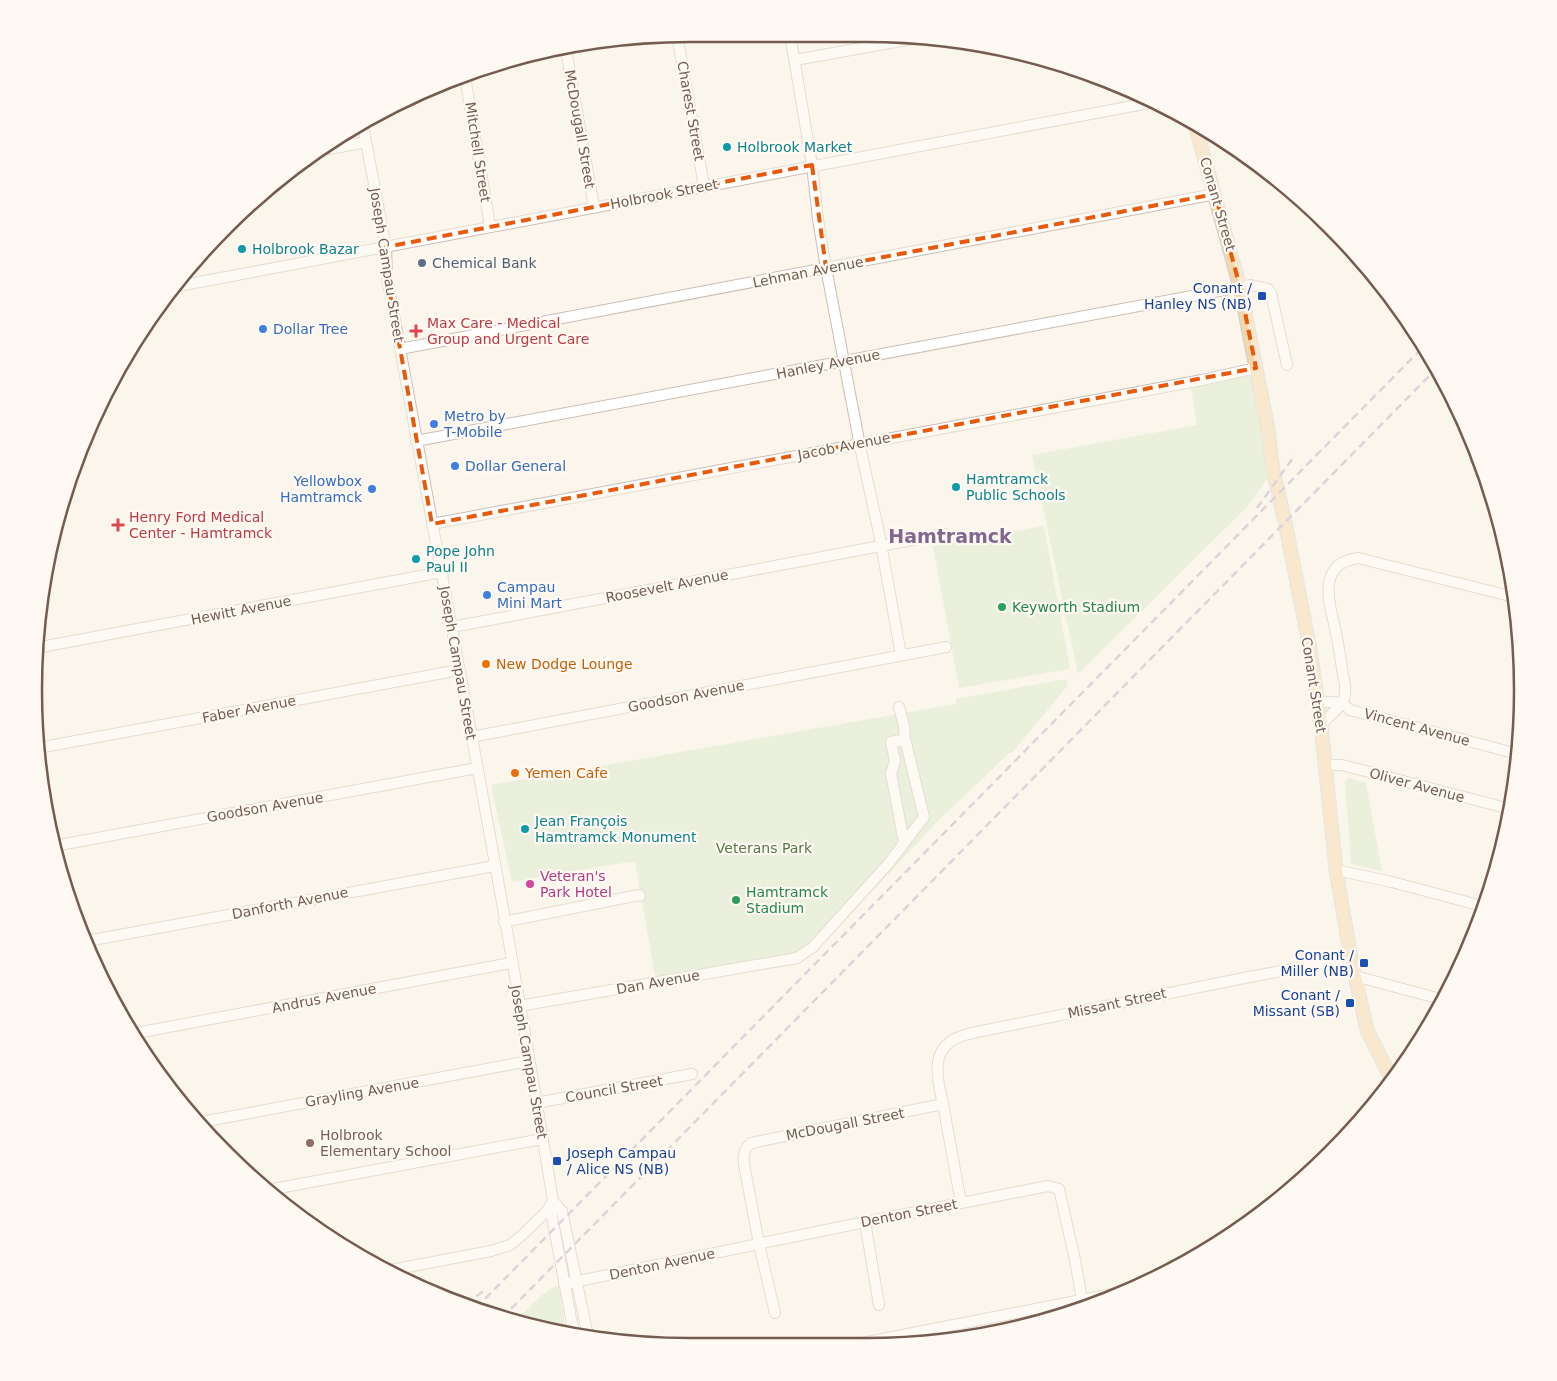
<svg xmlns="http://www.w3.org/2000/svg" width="1557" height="1381" viewBox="0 0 1557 1381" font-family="'DejaVu Sans',sans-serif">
<rect width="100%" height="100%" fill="#fbf5eb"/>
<g fill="#d6e8ca">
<path d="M1256,368L1273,470L1248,506L1078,674L1032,455L1197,425L1190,382Z"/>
<path d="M1044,526L1070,669L959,688L933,546Z"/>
<path d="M1066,679L1068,685L1013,752L1008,754L937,822L818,949L655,976L635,861L512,882L491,785L956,704V699Z"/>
<path d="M1349,778L1366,783L1382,871L1351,864L1345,781Z"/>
<path d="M559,1285L566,1332L515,1323C528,1310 542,1291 559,1285Z"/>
</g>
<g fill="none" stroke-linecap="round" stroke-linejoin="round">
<defs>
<g id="minor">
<path d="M790,34L812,165L818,219L826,268L861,451L879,533L901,655"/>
<path d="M677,35L704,186"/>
<path d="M566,50L594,207"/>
<path d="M795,60L923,37"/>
<path d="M465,77L490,226"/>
<path d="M363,126L386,247L387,277C443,585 503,892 553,1201L547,1211L521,1236L510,1245L491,1251L386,1271"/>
<path d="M329,149L366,142"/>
<path d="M173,287L1154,102"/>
<path d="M400,349L1215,194"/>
<path d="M416,441L1251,285L1268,289L1271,293L1287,365"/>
<path d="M432,524L1202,380L1256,368"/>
<path d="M452,627L944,534"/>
<path d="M41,647L442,572"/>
<path d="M1317,701L1342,703L1350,710L1518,754"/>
<path d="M899,707L904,726L905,739"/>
<path d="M1321,724C1329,717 1341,707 1344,698C1347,690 1345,682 1343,675C1341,661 1339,647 1336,633C1330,604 1315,564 1358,558L1514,597"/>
<path d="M471,737L946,647"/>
<path d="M38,748L459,670"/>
<path d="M1324,765H1342L1510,809"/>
<path d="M54,846L477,768"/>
<path d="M1336,870L1392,882L1486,907"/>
<path d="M504,922L639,895L640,896L638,895"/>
<path d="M87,941L494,866"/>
<path d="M1355,976L1444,1000"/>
<path d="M519,1006L797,958L813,947L889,863L904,843L891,773L895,761L891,742L905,739L924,817L904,843"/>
<path d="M136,1033L511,963"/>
<path d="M536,1103L692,1074"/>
<path d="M943,1104C938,1083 930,1053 953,1040C959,1036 966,1035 972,1033L1249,977L1351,958"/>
<path d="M196,1123L529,1061"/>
<path d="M268,1190L542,1139"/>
<path d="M865,1222L879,1305"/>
<path d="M564,1284L865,1222L1048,1186L1059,1189L1075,1260L1082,1300"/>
<path d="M775,1313L759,1244L744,1164C743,1155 744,1149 751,1143L943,1104L961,1203"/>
<path d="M574,1334L552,1217L553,1201L562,1211L588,1336"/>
<path d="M847,1346L1127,1291"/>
</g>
<path id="major" d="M1194,121L1240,287L1268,429L1273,470L1285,522L1310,649L1321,724L1336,870L1351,958L1367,1030L1392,1080"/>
</defs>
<use href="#minor" stroke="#cdbdb2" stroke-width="12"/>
<use href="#major" stroke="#d8d2ce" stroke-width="15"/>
<use href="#minor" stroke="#fff" stroke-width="10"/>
<use href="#major" stroke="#f3d8aa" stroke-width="12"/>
<g stroke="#b8a9c5" stroke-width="2.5" stroke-dasharray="8 5" stroke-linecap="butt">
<path d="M1257,508L1295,455"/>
<path d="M466,1304L486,1289"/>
<path d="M476,1308L1423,347"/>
<path d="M502,1318L1436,369"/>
</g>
</g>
<path d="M0 0H1557V1381H0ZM812,165L826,268L1215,194L1240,287L1256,368L432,524L387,277L386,247Z" fill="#fbf5eb" fill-opacity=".55" fill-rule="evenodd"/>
<path fill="none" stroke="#e8590c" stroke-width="4" stroke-dasharray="10 6" stroke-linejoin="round" d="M812,165L826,268L1215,194L1240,287L1256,368L432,524L387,277L386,247Z"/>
<g fill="#0f9aa8" stroke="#fef9f2" stroke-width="2">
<circle cx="727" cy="147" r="5"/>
<circle cx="242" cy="249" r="5"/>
<circle cx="956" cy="487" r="5"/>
<circle cx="416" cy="559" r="5"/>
<circle cx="525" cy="829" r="5"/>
</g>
<circle fill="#5c6f8a" stroke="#fef9f2" stroke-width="2" cx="422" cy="263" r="5"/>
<g fill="#1a4fb4" stroke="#fef9f2" stroke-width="2">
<rect x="1257" y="291" width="10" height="10" rx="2.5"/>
<rect x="1359" y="958" width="10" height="10" rx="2.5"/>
<rect x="1345" y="998" width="10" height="10" rx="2.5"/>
<rect x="552" y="1156" width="10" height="10" rx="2.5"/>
</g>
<g fill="#3f7fe0" stroke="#fef9f2" stroke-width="2">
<circle cx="263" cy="329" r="5"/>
<circle cx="434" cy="424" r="5"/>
<circle cx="455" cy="466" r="5"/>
<circle cx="372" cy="489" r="5"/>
<circle cx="487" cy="595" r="5"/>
</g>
<g fill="#e0444e" stroke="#fef9f2" stroke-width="2">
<path d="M413.5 323.5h5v5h5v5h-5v5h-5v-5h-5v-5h5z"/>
<path d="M115.5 517.5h5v5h5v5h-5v5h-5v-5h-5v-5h5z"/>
</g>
<g fill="#2e9e5b" stroke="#fef9f2" stroke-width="2">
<circle cx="1002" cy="607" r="5"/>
<circle cx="736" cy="900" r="5"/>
</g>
<g fill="#e8710a" stroke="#fef9f2" stroke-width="2">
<circle cx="486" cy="664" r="5"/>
<circle cx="515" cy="773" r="5"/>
</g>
<circle fill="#d1479c" stroke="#fef9f2" stroke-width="2" cx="530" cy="884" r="5"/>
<circle fill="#8d6e63" stroke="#fef9f2" stroke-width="2" cx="310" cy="1143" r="5"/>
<g text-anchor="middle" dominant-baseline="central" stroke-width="4.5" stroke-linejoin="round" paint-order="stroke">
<g font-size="14" fill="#745d50" stroke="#fef9f2">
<text transform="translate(691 111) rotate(80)">Charest Street</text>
<text transform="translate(580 129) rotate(80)">McDougall Street</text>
<text transform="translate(478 152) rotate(81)">Mitchell Street</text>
<text transform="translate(664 194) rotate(-11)">Holbrook Street</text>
<text transform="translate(1218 204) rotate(74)">Conant Street</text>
<text transform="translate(387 265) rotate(81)">Joseph Campau Street</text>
<text transform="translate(808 272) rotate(-11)">Lehman Avenue</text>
<text transform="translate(828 364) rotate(-11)">Hanley Avenue</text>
<text transform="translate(844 446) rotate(-11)">Jacob Avenue</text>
<text transform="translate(667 586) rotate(-11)">Roosevelt Avenue</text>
<text transform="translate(241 610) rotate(-11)">Hewitt Avenue</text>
<text transform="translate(458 663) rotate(80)">Joseph Campau Street</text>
<text transform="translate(1314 685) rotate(81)">Conant Street</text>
<text transform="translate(686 696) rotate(-11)">Goodson Avenue</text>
<text transform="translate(249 709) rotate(-11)">Faber Avenue</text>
<text transform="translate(1417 727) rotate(15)">Vincent Avenue</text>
<text transform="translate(1417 785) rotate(15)">Oliver Avenue</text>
<text transform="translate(265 807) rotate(-10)">Goodson Avenue</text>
<text transform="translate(290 903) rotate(-11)">Danforth Avenue</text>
<text transform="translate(658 982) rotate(-10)">Dan Avenue</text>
<text transform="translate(324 998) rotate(-11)">Andrus Avenue</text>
<text transform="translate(1117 1003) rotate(-12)">Missant Street</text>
<text transform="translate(529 1062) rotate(80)">Joseph Campau Street</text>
<text transform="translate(614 1089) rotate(-10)">Council Street</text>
<text transform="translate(362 1092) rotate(-10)">Grayling Avenue</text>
<text transform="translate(845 1124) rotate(-11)">McDougall Street</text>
<text transform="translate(909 1213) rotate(-11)">Denton Street</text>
<text transform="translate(662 1264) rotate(-12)">Denton Avenue</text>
</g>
<g font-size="14" fill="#0d838f" stroke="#fef9f2" text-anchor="start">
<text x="737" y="147">Holbrook Market</text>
<text x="252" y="249">Holbrook Bazar</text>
<text x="966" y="479">Hamtramck<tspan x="966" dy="16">Public Schools</tspan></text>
<text x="426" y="551">Pope John<tspan x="426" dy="16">Paul II</tspan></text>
<text x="535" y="821">Jean François<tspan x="535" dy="16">Hamtramck Monument</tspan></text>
</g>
<g font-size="14" fill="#4e5e75" stroke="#fef9f2" text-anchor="start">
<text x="432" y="263">Chemical Bank</text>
</g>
<g font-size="14" fill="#164399" stroke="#fef9f2" text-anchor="end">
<text x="1252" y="288">Conant /<tspan x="1252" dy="16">Hanley NS (NB)</tspan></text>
<text x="1354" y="955">Conant /<tspan x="1354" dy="16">Miller (NB)</tspan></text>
<text x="1340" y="995">Conant /<tspan x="1340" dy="16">Missant (SB)</tspan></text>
<text x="567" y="1153" text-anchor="start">Joseph Campau<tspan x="567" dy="16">/ Alice NS (NB)</tspan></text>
</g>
<g font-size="14" fill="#be3a42" stroke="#fef9f2" text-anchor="start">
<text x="427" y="323">Max Care - Medical<tspan x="427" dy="16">Group and Urgent Care</tspan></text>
<text x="129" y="517">Henry Ford Medical<tspan x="129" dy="16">Center - Hamtramck</tspan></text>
</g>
<g font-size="14" fill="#366cbe" stroke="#fef9f2" text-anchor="start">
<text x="273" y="329">Dollar Tree</text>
<text x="444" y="416">Metro by<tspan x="444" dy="16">T-Mobile</tspan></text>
<text x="465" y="466">Dollar General</text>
<text x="362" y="481" text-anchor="end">Yellowbox<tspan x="362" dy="16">Hamtramck</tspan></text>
<text x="497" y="587">Campau<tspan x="497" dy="16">Mini Mart</tspan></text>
</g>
<g font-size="14" fill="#27864d" stroke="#fef9f2" text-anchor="start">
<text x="1012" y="607">Keyworth Stadium</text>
<text x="746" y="892">Hamtramck<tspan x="746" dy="16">Stadium</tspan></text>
</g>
<g font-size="14" fill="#c56008" stroke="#fef9f2" text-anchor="start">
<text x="496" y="664">New Dodge Lounge</text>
<text x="525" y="773">Yemen Cafe</text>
</g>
<g font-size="14" fill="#577949" stroke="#fef9f2">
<text x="764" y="848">Veterans Park</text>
</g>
<g font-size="14" fill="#b23c85" stroke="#fef9f2" text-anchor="start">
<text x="540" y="876">Veteran's<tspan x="540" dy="16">Park Hotel</tspan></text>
</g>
<g font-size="14" fill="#785e54" stroke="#fef9f2" text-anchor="start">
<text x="320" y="1135">Holbrook<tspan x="320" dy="16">Elementary School</tspan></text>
</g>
<g font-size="19" font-weight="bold" fill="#82688f" stroke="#fef9f2">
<text x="950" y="536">Hamtramck</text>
</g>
</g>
<path d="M0 0H1557V1381H0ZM690 42H866A648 648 0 0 1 1514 690V690A648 648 0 0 1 866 1338H690A648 648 0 0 1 42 690V690A648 648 0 0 1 690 42Z" fill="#fef9f2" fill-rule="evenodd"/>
<path fill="none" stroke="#745d50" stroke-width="2.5" d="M690 42H866A648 648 0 0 1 1514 690V690A648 648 0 0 1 866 1338H690A648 648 0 0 1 42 690V690A648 648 0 0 1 690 42Z"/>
</svg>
